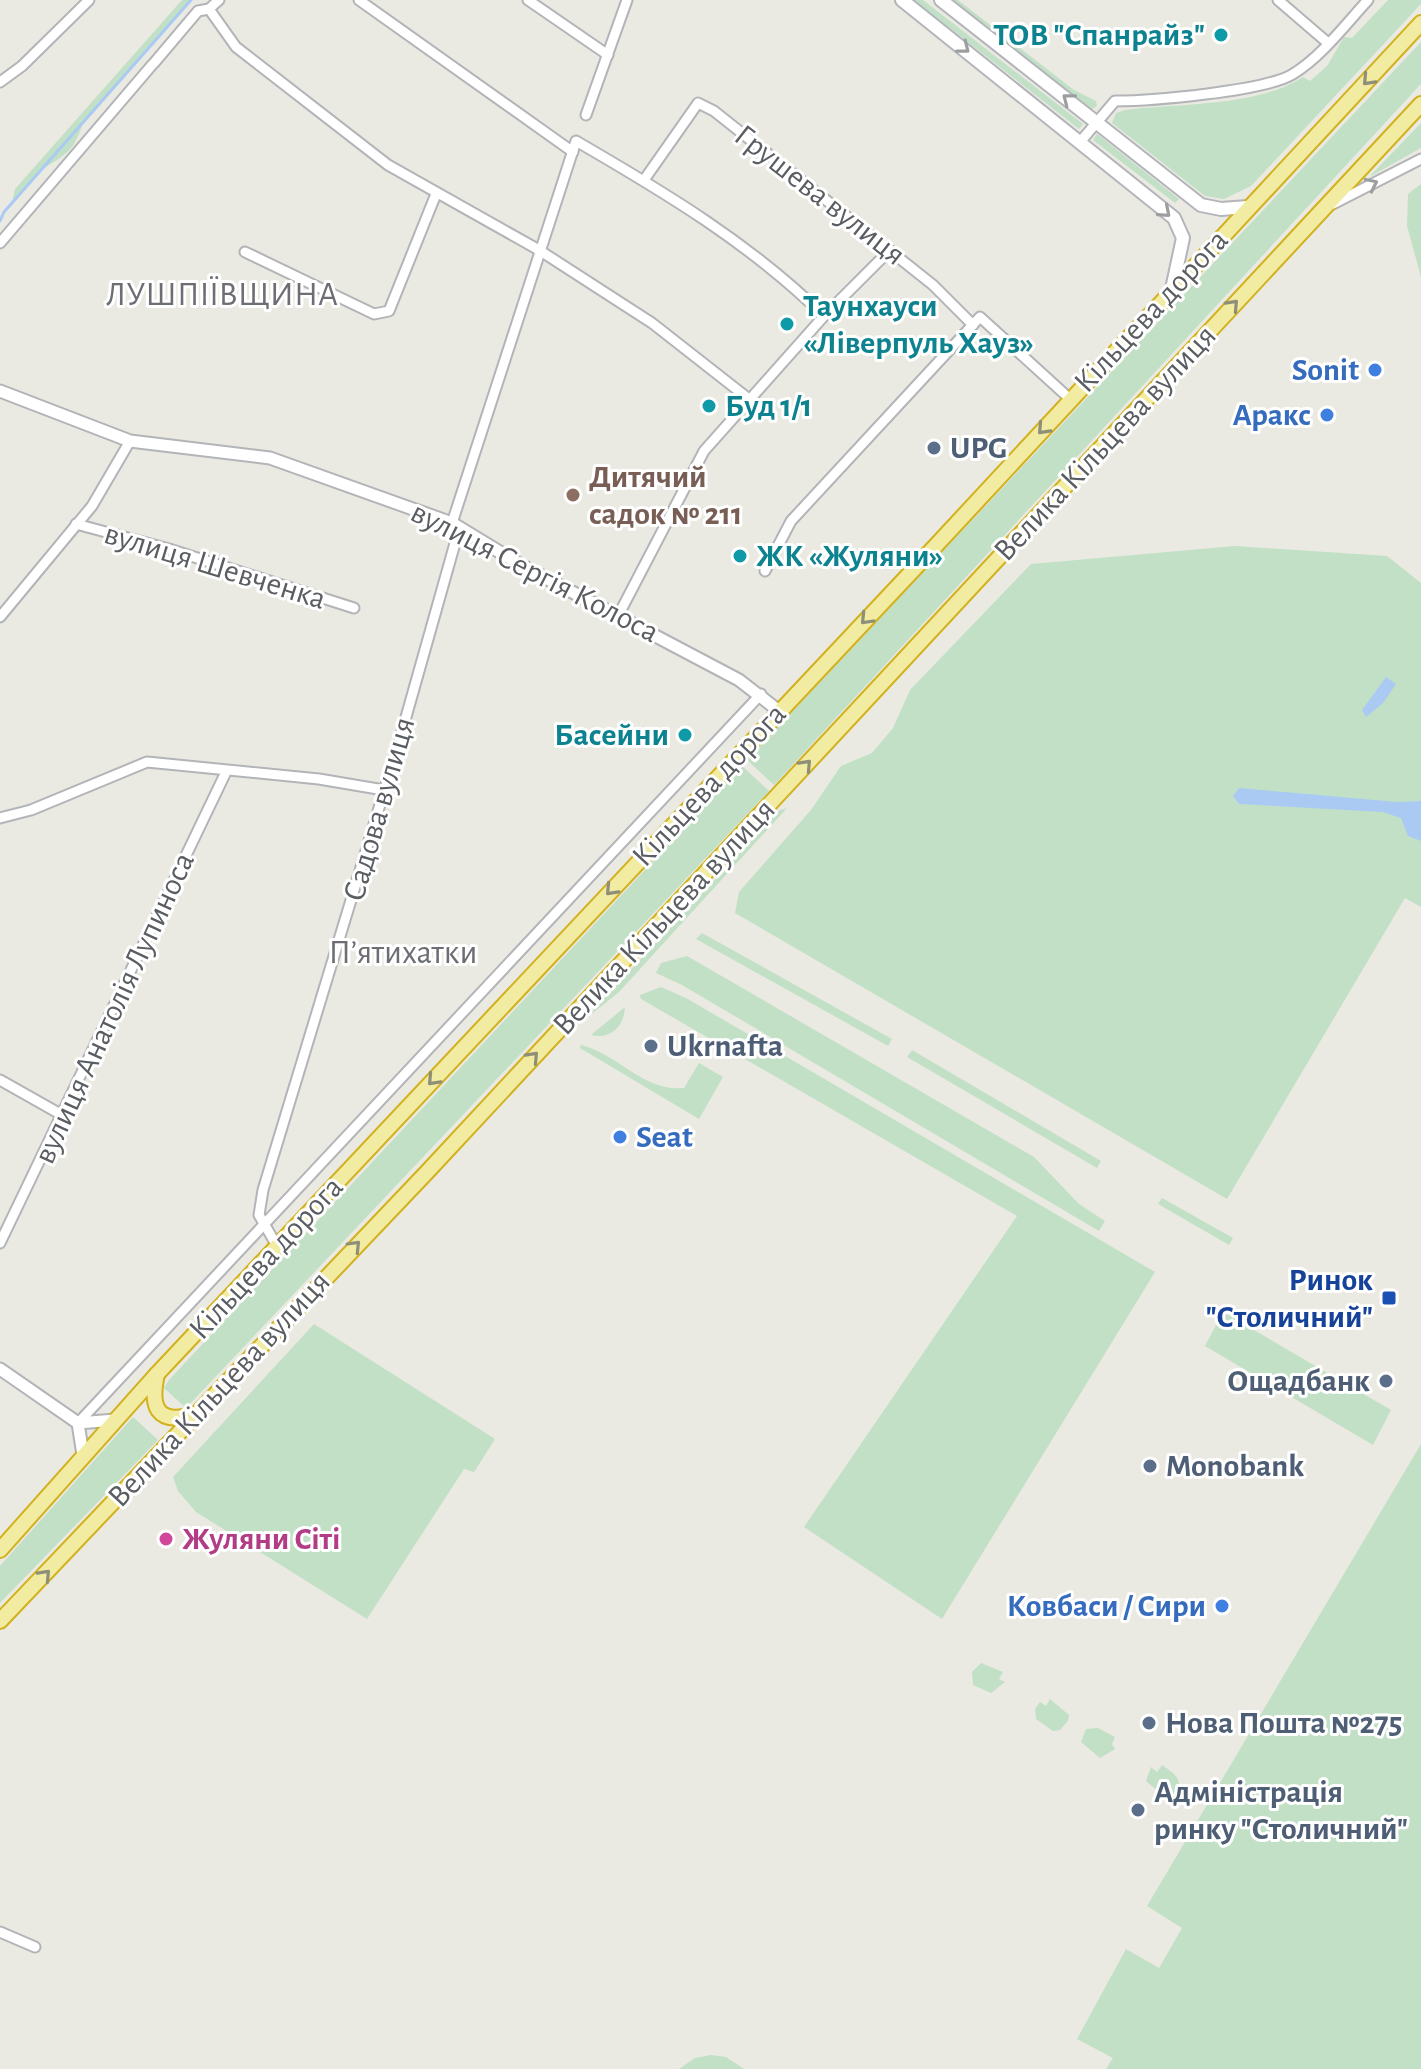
<svg xmlns="http://www.w3.org/2000/svg" width="1421" height="2069" viewBox="0 0 1421 2069" font-family="'Alegreya Sans',sans-serif">
<rect width="100%" height="100%" fill="#ebeae2"/>
<g fill="#c1e0c6">
<path d="M182,0H191L83,123C73,153 67,153 43,169C31,177 22,192 12,202L15,189Z"/>
<path d="M914,0H923L1083,124L1079,129Z"/>
<path d="M949,0H958L1074,90L1096,101L1097,106L1091,110Z"/>
<path d="M1388,0H1421V4L1251,186L1224,199L1205,196L1112,123L1116,113L1125,110C1180,103 1257,107 1303,77L1310,81L1327,66L1344,37L1352,38Z"/>
<path d="M1421,42V84L774,785L747,760Z"/>
<path d="M1421,123V148L1371,176V175Z"/>
<path d="M1097,134L1179,199L1175,203L1093,140Z"/>
<path d="M1421,184V277L1407,226L1408,194Z"/>
<path d="M1235,546L1387,556L1421,583V907L1405,898L1227,1199L735,913L739,892L811,810L841,766L872,753L893,728L910,690L1031,564Z"/>
<path d="M742,766L769,791L186,1408L164,1388L169,1380Z"/>
<path d="M787,808L619,992L583,1021L780,810Z"/>
<path d="M702,933L892,1039L888,1046L696,939Z"/>
<path d="M687,956L1034,1157L1079,1204L1105,1221L1099,1231L682,985L656,973L661,963Z"/>
<path d="M661,987L686,998L1155,1272L942,1619L804,1527L1017,1216L641,999L640,995Z"/>
<path d="M625,1007C624,1026 611,1040 591,1035Z"/>
<path d="M581,1045C620,1055 643,1092 684,1088L699,1063L723,1077L699,1119L580,1048Z"/>
<path d="M912,1050L1101,1161L1097,1168L907,1057Z"/>
<path d="M1162,1198L1233,1238L1229,1245L1158,1204Z"/>
<path d="M1223,1312L1391,1410L1373,1445L1205,1346Z"/>
<path d="M314,1324L495,1439L474,1472L464,1469L367,1619L196,1512L178,1491L173,1477Z"/>
<path d="M133,1417L158,1440L0,1603V1566Z"/>
<path d="M1421,1444V2069H1106L1113,2058L1077,2039L1126,1949L1159,1968L1182,1928L1147,1906Z"/>
<path d="M981,1663L1003,1672L999,1679L1005,1682L991,1693L973,1685L972,1672Z"/>
<path d="M1050,1699L1069,1715L1068,1721L1060,1730L1053,1731L1036,1719L1035,1709L1040,1702L1046,1706Z"/>
<path d="M1098,1728L1115,1737L1112,1744L1115,1749L1100,1758L1081,1742L1086,1729Z"/>
<path d="M1162,1765C1172,1772 1182,1777 1178,1791L1166,1798L1146,1781L1151,1767L1157,1772Z"/>
<path d="M711,2055L726,2057L744,2069H679L695,2058Z"/>
</g>
<g fill="#aacaf4">
<path d="M1386,677L1396,684L1383,703L1366,717L1362,710Z"/>
<path d="M1239,788L1397,802L1421,801V841L1408,836L1401,818L1383,812L1239,804L1233,796Z"/>
</g>
<g fill="none" stroke-linecap="round" stroke-linejoin="round">
<path stroke="#aacaf4" stroke-width="3" d="M0,221L4,212L191,0"/>
<defs>
<g id="minor">
<path d="M359,0L573,152"/>
<path d="M528,0L608,55"/>
<path d="M1278,0L1328,43"/>
<path d="M209,9L236,47L388,165L539,250L652,323L749,399"/>
<path d="M154,63L198,11L209,9L219,0"/>
<path d="M0,82L22,66L89,0"/>
<path d="M586,115L627,0"/>
<path d="M1080,142L1115,101C1151,101 1266,91 1293,74C1322,56 1345,25 1368,0"/>
<path d="M644,180L698,103L714,111L933,285L973,325"/>
<path d="M1333,204L1421,159"/>
<path d="M0,243L152,65"/>
<path d="M245,252L374,314L389,311L436,194"/>
<path d="M452,523L576,141C664,192 751,244 824,316"/>
<path d="M76,524L169,549L354,608"/>
<path d="M765,571L791,521L980,317L1070,399"/>
<path d="M619,614L704,451L824,316L890,250"/>
<path d="M0,617L92,506L130,441"/>
<path d="M0,818L31,810L147,762L319,779L384,790"/>
<path d="M0,1080L62,1115"/>
<path d="M0,1243L226,772"/>
<path d="M277,1246L259,1215L263,1190L399,742L459,529"/>
<path d="M78,1423L761,694"/>
<path d="M0,1932L35,1947"/>
</g>
<g id="tertiary">
<path d="M0,391L130,441L270,458L452,523L521,565L739,680L779,711"/>
<path d="M0,1369L78,1423L115,1420"/>
<path d="M78,1423L83,1455"/>
</g>
<g id="secondary">
<path d="M902,0L1174,218L1183,238L1172,289"/>
<path d="M941,0L1201,205L1221,209L1248,207"/>
</g>
<g id="trunk">
<path d="M157,1374C150,1406 156,1425 193,1415"/>
<path d="M0,1550L157,1374L916,567L1421,23"/>
<path d="M0,1621L428,1171L1421,104"/>
</g>
</defs>
<use href="#minor" stroke="#b3b4b8" stroke-width="13"/>
<use href="#tertiary" stroke="#b3b4b8" stroke-width="15"/>
<use href="#secondary" stroke="#b4b5bb" stroke-width="16"/>
<use href="#trunk" stroke="#d2b11c" stroke-width="18"/>
<use href="#minor" stroke="#fff" stroke-width="9"/>
<use href="#tertiary" stroke="#fff" stroke-width="11"/>
<use href="#secondary" stroke="#fff" stroke-width="12"/>
<use href="#trunk" stroke="#f2eba2" stroke-width="14"/>
</g>
<defs><path id="oneway-chevron" d="M-2-3.5L2.5 0L-2 3.5" fill="none" stroke-width="1.6" stroke-linecap="round" stroke-linejoin="round" transform="scale(2)"/></defs>
<g stroke="#9c9ea0">
<use href="#oneway-chevron" transform="translate(964 48) rotate(38)"/>
<use href="#oneway-chevron" transform="translate(1068 99) rotate(-142)"/>
<use href="#oneway-chevron" transform="translate(1372 184) rotate(-26)"/>
<use href="#oneway-chevron" transform="translate(1165 212) rotate(41)"/>
</g>
<g stroke="#8f8f78">
<use href="#oneway-chevron" transform="translate(1368 80) rotate(133)"/>
<use href="#oneway-chevron" transform="translate(1233 305) rotate(-47)"/>
<use href="#oneway-chevron" transform="translate(1043 429) rotate(133)"/>
<use href="#oneway-chevron" transform="translate(866 619) rotate(134)"/>
<use href="#oneway-chevron" transform="translate(806 765) rotate(-47)"/>
<use href="#oneway-chevron" transform="translate(611 890) rotate(133)"/>
<use href="#oneway-chevron" transform="translate(533 1057) rotate(-47)"/>
<use href="#oneway-chevron" transform="translate(433 1080) rotate(133)"/>
<use href="#oneway-chevron" transform="translate(355 1246) rotate(-46)"/>
<use href="#oneway-chevron" transform="translate(45 1575) rotate(-47)"/>
</g>
<g fill="#0f9aa8" stroke="#fff" stroke-width="3">
<circle cx="1221" cy="35" r="8"/>
<circle cx="787" cy="324" r="8"/>
<circle cx="709" cy="406" r="8"/>
<circle cx="740" cy="556" r="8"/>
<circle cx="685" cy="735" r="8"/>
</g>
<g fill="#3f7fe0" stroke="#fff" stroke-width="3">
<circle cx="1375" cy="370" r="8"/>
<circle cx="1327" cy="415" r="8"/>
<circle cx="620" cy="1137" r="8"/>
<circle cx="1222" cy="1606" r="8"/>
</g>
<g fill="#5c6f8a" stroke="#fff" stroke-width="3">
<circle cx="934" cy="448" r="8"/>
<circle cx="651" cy="1046" r="8"/>
<circle cx="1386" cy="1381" r="8"/>
<circle cx="1150" cy="1466" r="8"/>
<circle cx="1149" cy="1723" r="8"/>
<circle cx="1138" cy="1810" r="8"/>
</g>
<circle fill="#8d6e63" stroke="#fff" stroke-width="3" cx="573" cy="495" r="8"/>
<rect fill="#1a4fb4" stroke="#fff" stroke-width="3" x="1381" y="1290" width="16" height="16" rx="4"/>
<circle fill="#d1479c" stroke="#fff" stroke-width="3" cx="166" cy="1539" r="8"/>
<g text-anchor="middle" dominant-baseline="central" stroke-width="6" stroke-linejoin="round" paint-order="stroke">
<g font-size="32" font-weight="bold" fill="#0d838f" stroke="#fff" text-anchor="start">
<text x="1205" y="35" text-anchor="end">ТОВ "Спанрайз"</text>
<text x="803" y="306">Таунхауси<tspan x="803" dy="37">«Ліверпуль Хауз»</tspan></text>
<text x="725" y="406">Буд 1/1</text>
<text x="756" y="556">ЖК «Жуляни»</text>
<text x="669" y="735" text-anchor="end">Басейни</text>
</g>
<g font-size="32" fill="#5a5d61" stroke="#fff">
<text transform="translate(820 195) rotate(38)">Грушева вулиця</text>
<text transform="translate(1151 311) rotate(-47)">Кільцева дорога</text>
<text transform="translate(1105 443) rotate(-47)">Велика Кільцева вулиця</text>
<text transform="translate(215 566) rotate(17)">вулиця Шевченка</text>
<text transform="translate(535 572) rotate(27)">вулиця Сергія Колоса</text>
<text transform="translate(709 785) rotate(-47)">Кільцева дорога</text>
<text transform="translate(379 809) rotate(-74)">Садова вулиця</text>
<text transform="translate(664 917) rotate(-47)">Велика Кільцева вулиця</text>
<text transform="translate(114 1008) rotate(-65)">вулиця Анатолія Лупиноса</text>
<text transform="translate(266 1258) rotate(-47)">Кільцева дорога</text>
<text transform="translate(219 1389) rotate(-47)">Велика Кільцева вулиця</text>
</g>
<g font-size="32" font-weight="bold" fill="#366cbe" stroke="#fff" text-anchor="end">
<text x="1359" y="370">Sonit</text>
<text x="1311" y="415">Аракс</text>
<text x="636" y="1137" text-anchor="start">Seat</text>
<text x="1206" y="1606">Ковбаси / Сири</text>
</g>
<g font-size="32" font-weight="bold" fill="#4e5e75" stroke="#fff" text-anchor="start">
<text x="950" y="448">UPG</text>
<text x="667" y="1046">Ukrnafta</text>
<text x="1370" y="1381" text-anchor="end">Ощадбанк</text>
<text x="1166" y="1466">Monobank</text>
<text x="1165" y="1723">Нова Пошта №275</text>
<text x="1154" y="1792">Адміністрація<tspan x="1154" dy="37">ринку "Столичний"</tspan></text>
</g>
<g font-size="32" font-weight="bold" fill="#785e54" stroke="#fff" text-anchor="start">
<text x="589" y="477">Дитячий<tspan x="589" dy="37">садок № 211</tspan></text>
</g>
<g font-size="32" font-weight="bold" fill="#164399" stroke="#fff" text-anchor="end">
<text x="1373" y="1280">Ринок<tspan x="1373" dy="37">"Столичний"</tspan></text>
</g>
<g font-size="32" font-weight="bold" fill="#b23c85" stroke="#fff" text-anchor="start">
<text x="182" y="1539">Жуляни Сіті</text>
</g>
<g font-size="34" fill="#6c6e73" stroke="#fff">
<text x="222" y="295">ЛУШПІЇВЩИНА</text>
<text x="403" y="953">Пʼятихатки</text>
</g>
</g>
</svg>
